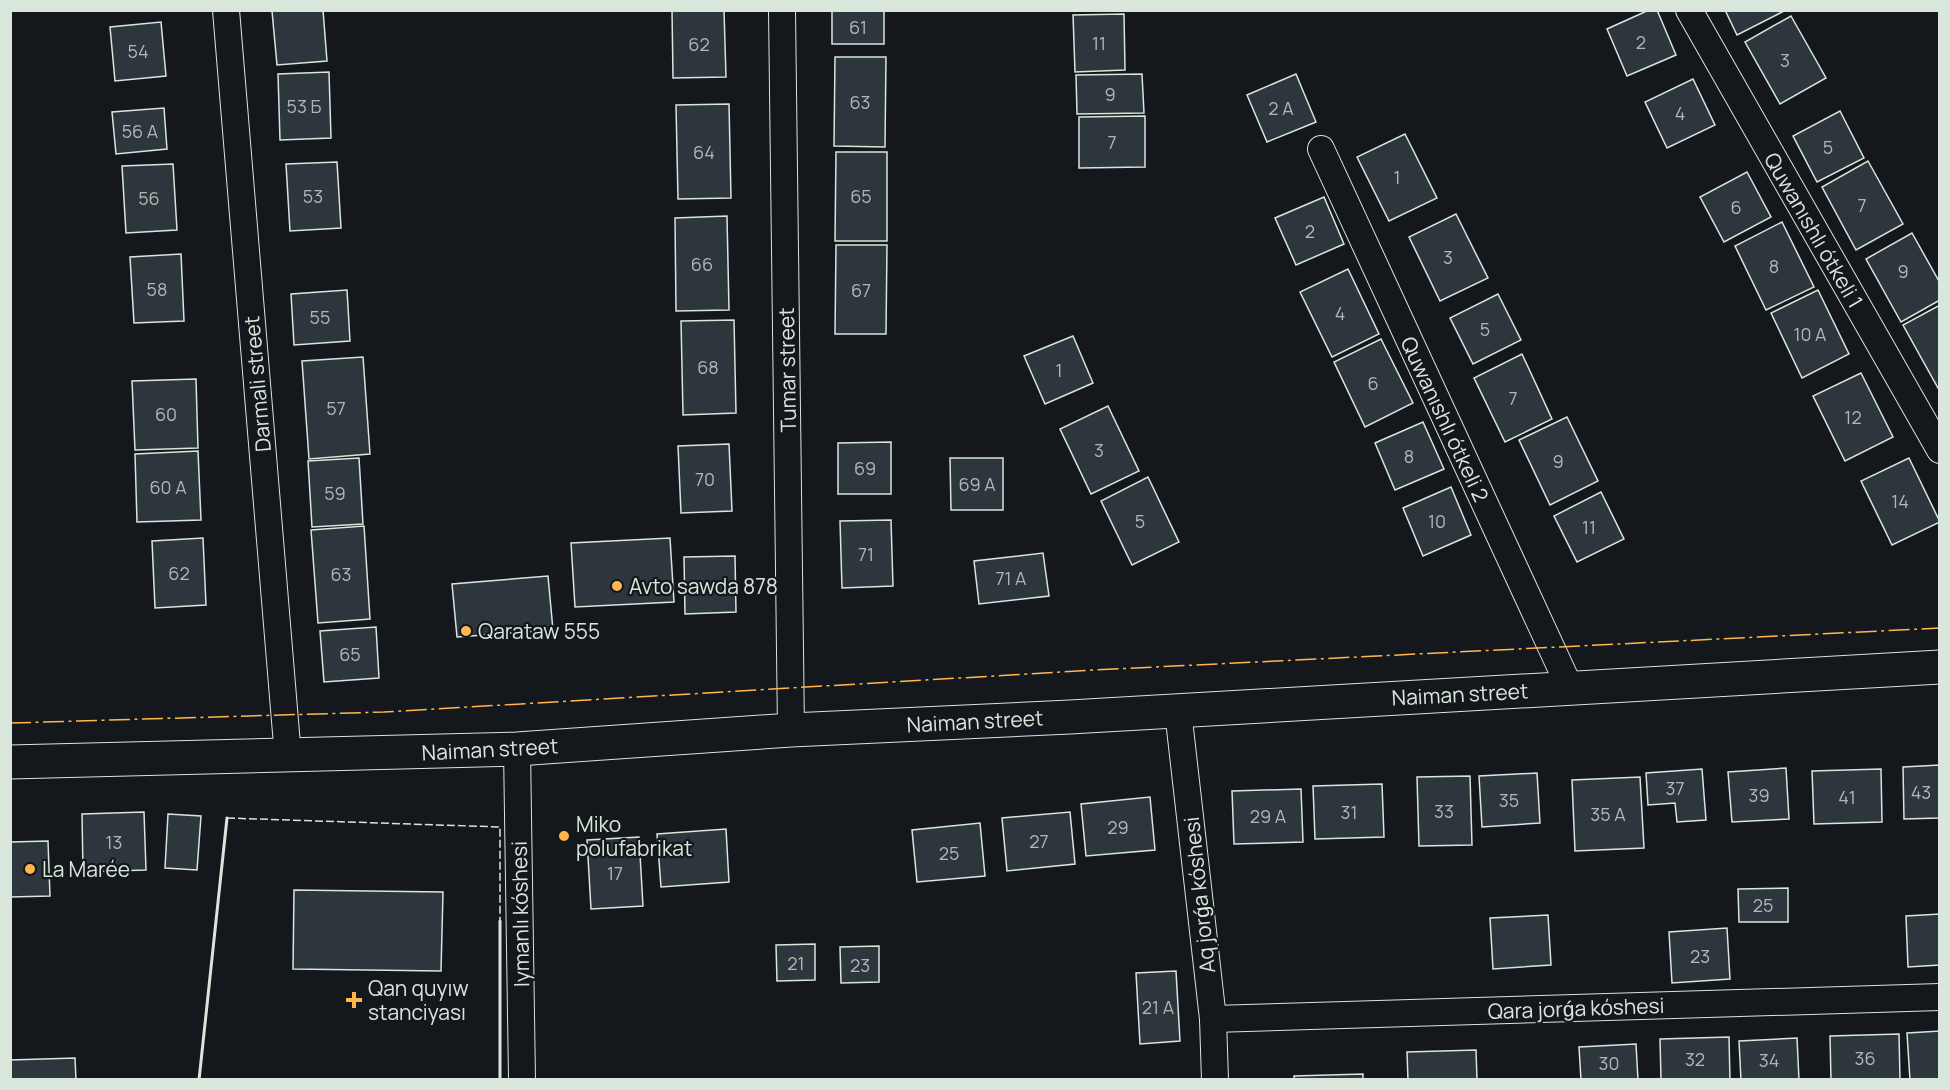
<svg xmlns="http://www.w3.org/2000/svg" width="1950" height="1090" viewBox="0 0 1950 1090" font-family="Manrope,sans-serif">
<rect width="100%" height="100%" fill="#14181c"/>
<g fill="#2c363c" stroke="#d8e6dc" stroke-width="1.5">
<path d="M323,10L327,61L277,65L272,11Z"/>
<path d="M672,10H724L726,77L673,78Z"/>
<rect x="832" y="10" width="52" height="34"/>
<path d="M1649,10H1657L1676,55L1627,76L1607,29Z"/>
<path d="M1725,10H1784V11L1737,35Z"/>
<path d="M1124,14L1125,70L1075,72L1073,15Z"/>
<path d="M1791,16L1826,78L1780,104L1745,42Z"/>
<path d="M161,22L166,76L115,81L110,27Z"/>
<path d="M835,57H886L885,147L834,146Z"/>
<path d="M329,72L331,138L280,140L278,74Z"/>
<path d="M1142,74L1144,113L1077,114L1076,75Z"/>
<path d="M1296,74L1316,122L1267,142L1247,95Z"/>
<path d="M1693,79L1715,125L1667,148L1645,102Z"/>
<path d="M729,104L731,198L678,199L676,105Z"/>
<path d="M164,108L167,149L116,154L112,112Z"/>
<path d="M1840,111L1864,158L1817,182L1793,136Z"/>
<path d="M1145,116V167L1079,168V117Z"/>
<path d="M1405,134L1437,198L1389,221L1357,157Z"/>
<path d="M836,152H887V241H835Z"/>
<path d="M1868,161L1903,224L1856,250L1822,187Z"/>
<path d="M337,162L341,228L290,231L286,164Z"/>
<path d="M173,164L177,230L126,233L122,166Z"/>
<path d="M1747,172L1771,217L1724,242L1700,197Z"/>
<path d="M1324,197L1344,244L1296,265L1275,218Z"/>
<path d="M1456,214L1488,278L1440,301L1409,237Z"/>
<path d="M727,216L729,310L676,311L675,218Z"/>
<path d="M1782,222L1814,287L1766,310L1735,246Z"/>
<path d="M1912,233L1940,283V300L1901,322L1866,259Z"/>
<path d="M836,245H887L886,334H835Z"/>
<path d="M181,254L184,321L134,323L130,257Z"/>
<path d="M1348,269L1379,334L1332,357L1300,292Z"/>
<path d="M347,290L350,341L294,345L291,294Z"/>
<path d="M1818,290L1849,354L1802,378L1771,313Z"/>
<path d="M1498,294L1521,340L1473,364L1450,318Z"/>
<path d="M1940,305V387L1938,388L1903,325Z"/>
<path d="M734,320L736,413L683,415L681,321Z"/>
<path d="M1073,336L1093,383L1045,404L1024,356Z"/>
<path d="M1381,339L1413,403L1365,427L1334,362Z"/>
<path d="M1522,354L1552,419L1505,442L1474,378Z"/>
<path d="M363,357L370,454L309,459L302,361Z"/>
<path d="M1861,373L1893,437L1845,461L1813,396Z"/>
<path d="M196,379L198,448L135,450L132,381Z"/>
<path d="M1108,406L1139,471L1091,494L1060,429Z"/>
<path d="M1567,417L1598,481L1550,505L1519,440Z"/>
<path d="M1423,422L1444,469L1395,490L1375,443Z"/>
<path d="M891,442V494H838V443Z"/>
<path d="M729,444L732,511L681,513L678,446Z"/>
<path d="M198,451L201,520L137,522L135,454Z"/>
<path d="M359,458L363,524L312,527L308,461Z"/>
<path d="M950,458H1003V510H951Z"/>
<path d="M1909,458L1940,522L1892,545L1861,481Z"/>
<path d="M1148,477L1179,542L1132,565L1101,501Z"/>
<path d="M1451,487L1471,535L1423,556L1403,508Z"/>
<path d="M1601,492L1624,539L1577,562L1554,516Z"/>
<path d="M891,520L893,586L842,588L840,521Z"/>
<path d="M364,526L370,619L318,623L311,530Z"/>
<path d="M203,538L206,605L155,608L152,541Z"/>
<path d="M670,538L674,602L575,607L571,543Z"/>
<path d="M1043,553L1049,596L979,604L974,561Z"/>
<path d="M735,556L736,612L685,614L684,557Z"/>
<path d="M548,576L553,630L457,637L452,584Z"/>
<path d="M376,627L379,678L324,682L320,631Z"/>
<path d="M1940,765V818L1904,819L1903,767Z"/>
<path d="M1786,768L1789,819L1732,822L1728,772Z"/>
<path d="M1702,769L1706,820L1677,822L1675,803L1648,805L1646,773Z"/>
<path d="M1881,769L1882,822L1814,824L1812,771Z"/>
<path d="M1537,773L1540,823L1482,827L1479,776Z"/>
<path d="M1470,776L1472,845L1419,846L1417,777Z"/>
<path d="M1640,777L1644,848L1575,851L1572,780Z"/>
<path d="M1382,784L1384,837L1315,839L1313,786Z"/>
<path d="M1301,789L1303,842L1234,844L1232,791Z"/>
<path d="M1150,797L1155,850L1086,856L1081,804Z"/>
<path d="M144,812L146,870L83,872L82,814Z"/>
<path d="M1070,812L1075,864L1007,871L1002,818Z"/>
<path d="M168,814L201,816L197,870L165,868Z"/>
<path d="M980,823L985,876L917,882L912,830Z"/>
<path d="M726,829L729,882L661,887L657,834Z"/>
<path d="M639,837L643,906L591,909L587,840Z"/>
<path d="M48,841L50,896L10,897V842Z"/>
<path d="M1788,888V922H1739L1738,889Z"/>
<path d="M294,890L443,892L441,971L293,969Z"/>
<path d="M1940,914V965L1908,967L1906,916Z"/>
<path d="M1548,915L1551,965L1493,969L1490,918Z"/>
<path d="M1727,928L1730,979L1672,983L1669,932Z"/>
<path d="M815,944V980L777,981L776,945Z"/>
<path d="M879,946V982L841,983L840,947Z"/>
<path d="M1176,971L1180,1041L1140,1044L1136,973Z"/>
<path d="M1940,1031V1080H1910L1907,1033Z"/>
<path d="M1899,1034L1900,1080H1831L1830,1036Z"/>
<path d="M1729,1037L1730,1080H1661L1660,1039Z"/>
<path d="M1797,1038L1799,1080H1741L1739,1041Z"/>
<path d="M1636,1044L1638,1080H1581L1579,1047Z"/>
<path d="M1476,1050L1477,1080H1408L1407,1052Z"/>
<path d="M75,1058L76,1080H10V1060Z"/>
<path d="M1363,1074V1080H1294V1076Z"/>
</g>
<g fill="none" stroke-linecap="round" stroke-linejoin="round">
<defs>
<g id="street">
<path d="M226,10L288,757"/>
<path d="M782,10L791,730"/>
<path d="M1689,10L1940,450"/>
<path d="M1321,149L1570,688"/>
<path d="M1178,711L1213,1019L1215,1080"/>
<path d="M517,749L522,1080"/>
<path d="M1213,1019L1940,997"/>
</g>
<path id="secondary" d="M10,762L517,749L791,730L1070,717L1940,667"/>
</defs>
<use href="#street" stroke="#d8e6dc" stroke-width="28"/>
<use href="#secondary" stroke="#d8e6dc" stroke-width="35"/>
<use href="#street" stroke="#14181c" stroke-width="26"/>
<use href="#secondary" stroke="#14181c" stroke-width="33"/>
<path stroke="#d8e6dc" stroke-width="1.5" stroke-dasharray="8 3" stroke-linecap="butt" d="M227,818L500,827V921"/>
<g stroke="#d8e6dc" stroke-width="3">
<path d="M500,921V1080"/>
<path d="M199,1080L227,818"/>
</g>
<path stroke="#ffb74d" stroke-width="1.5" stroke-dasharray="21 4.5 3 4.5" stroke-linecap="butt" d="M10,723L384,712L1095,670L1940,628"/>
</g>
<g fill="#ffb74d" stroke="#14181c" stroke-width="2">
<circle cx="617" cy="586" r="6"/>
<circle cx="466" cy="631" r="6"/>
<circle cx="564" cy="836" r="6"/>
<circle cx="30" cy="869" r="6"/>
<path d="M351 991h6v6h6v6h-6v6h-6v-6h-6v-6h6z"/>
</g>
<g text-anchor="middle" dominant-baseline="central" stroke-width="4.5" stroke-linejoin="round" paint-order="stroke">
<g font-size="18" fill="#adbab4">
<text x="858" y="27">61</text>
<text x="1641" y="42">2</text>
<text x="1099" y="43">11</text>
<text x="699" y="44">62</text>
<text x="138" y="51">54</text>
<text x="1785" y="60">3</text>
<text x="1110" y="94">9</text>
<text x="860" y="102">63</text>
<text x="304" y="106">53 Б</text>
<text x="1281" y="108">2 А</text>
<text x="1680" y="113">4</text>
<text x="140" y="131">56 А</text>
<text x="1112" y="142">7</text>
<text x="1828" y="147">5</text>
<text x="704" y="152">64</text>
<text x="1397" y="177">1</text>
<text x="313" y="196">53</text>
<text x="861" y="196">65</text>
<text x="149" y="198">56</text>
<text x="1862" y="205">7</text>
<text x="1736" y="207">6</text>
<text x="1310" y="231">2</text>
<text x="1448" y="257">3</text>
<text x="702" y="264">66</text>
<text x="1774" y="266">8</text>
<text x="1903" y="271">9</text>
<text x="157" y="289">58</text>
<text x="861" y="290">67</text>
<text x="1340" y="313">4</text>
<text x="320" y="317">55</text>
<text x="1485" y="329">5</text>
<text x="1810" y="334">10 А</text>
<text x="708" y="367">68</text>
<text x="1059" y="370">1</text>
<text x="1373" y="383">6</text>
<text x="1513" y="398">7</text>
<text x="336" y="408">57</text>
<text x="166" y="414">60</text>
<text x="1853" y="417">12</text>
<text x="1099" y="450">3</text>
<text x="1409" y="456">8</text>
<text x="1558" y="461">9</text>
<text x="865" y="468">69</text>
<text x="705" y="479">70</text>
<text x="977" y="484">69 А</text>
<text x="168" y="487">60 А</text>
<text x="335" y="493">59</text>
<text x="1900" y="501">14</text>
<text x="1140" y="521">5</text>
<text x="1437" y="521">10</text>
<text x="1589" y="527">11</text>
<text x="866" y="554">71</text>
<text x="179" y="573">62</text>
<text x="341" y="574">63</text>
<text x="1011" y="578">71 А</text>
<text x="350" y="654">65</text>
<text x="1675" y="788">37</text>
<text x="1921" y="792">43</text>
<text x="1759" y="795">39</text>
<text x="1847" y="797">41</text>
<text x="1509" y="800">35</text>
<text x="1444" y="811">33</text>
<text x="1349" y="812">31</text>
<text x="1608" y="814">35 А</text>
<text x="1268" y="816">29 А</text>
<text x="1118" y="827">29</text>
<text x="1039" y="841">27</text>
<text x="114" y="842">13</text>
<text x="949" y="853">25</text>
<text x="615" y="873">17</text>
<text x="1763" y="905">25</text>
<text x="1700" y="956">23</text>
<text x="796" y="963">21</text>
<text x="860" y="965">23</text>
<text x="1158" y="1007">21 А</text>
<text x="1865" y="1058">36</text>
<text x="1695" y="1059">32</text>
<text x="1769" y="1060">34</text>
<text x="1609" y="1063">30</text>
</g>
<g font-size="21" fill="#d8e6dc" stroke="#14181c">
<text transform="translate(1814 230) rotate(60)">Quwanıshlı ótkeli 1</text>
<text transform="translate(787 370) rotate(-91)">Tumar street</text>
<text transform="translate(257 384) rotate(-95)">Darmali street</text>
<text transform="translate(1445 419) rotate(65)">Quwanıshlı ótkeli 2</text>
<text transform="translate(1460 694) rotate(-3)">Naiman street</text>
<text transform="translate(975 721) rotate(-3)">Naiman street</text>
<text transform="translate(490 749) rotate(-3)">Naiman street</text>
<text transform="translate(1199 895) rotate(-96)">Aq jorǵa kóshesi</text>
<text transform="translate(520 914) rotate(-91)">Iymanlı kóshesi</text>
<text transform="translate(1576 1008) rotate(-2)">Qara jorǵa kóshesi</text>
</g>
<g font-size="21" fill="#d8e6dc" stroke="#14181c" text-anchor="start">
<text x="629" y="586">Avto sawda 878</text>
<text x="478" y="631">Qarataw 555</text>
<text x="576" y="824">Miko<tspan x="576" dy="24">polufabrikat</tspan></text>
<text x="42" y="869">La Marée</text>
<text x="368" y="988">Qan quyıw<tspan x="368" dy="24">stanciyası</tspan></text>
</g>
</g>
<rect width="1950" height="1090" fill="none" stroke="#d8e6dc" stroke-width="24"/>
</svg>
